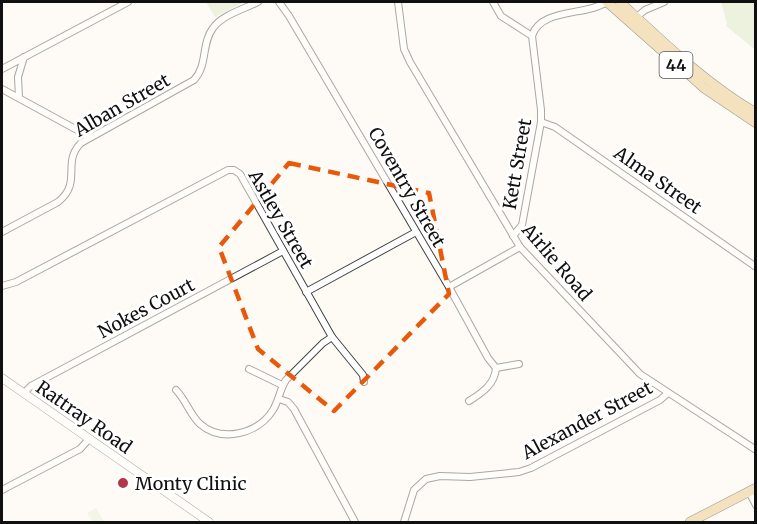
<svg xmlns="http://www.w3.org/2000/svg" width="757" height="524" viewBox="0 0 757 524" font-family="Merriweather,serif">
<rect width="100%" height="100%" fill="#fefbf5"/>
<g fill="#d8e6c1">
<path d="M206,2H244L215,17Z"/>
<path d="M721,2H755V47L753,48L726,26L727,24Z"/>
</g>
<path fill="#e7eed2" d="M96,508L104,522H93L87,513Z"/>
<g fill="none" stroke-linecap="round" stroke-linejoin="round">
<defs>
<g id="minor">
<path d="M279,2L289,16L449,287L488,358L496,368L519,364"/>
<path d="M398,2L404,49L410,62L520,247L640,374L756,450"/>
<path d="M493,2L501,16L532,36"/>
<path d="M634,19L645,10L664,2"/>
<path d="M2,69L128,2"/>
<path d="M2,89L90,137"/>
<path d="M19,98L18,77L24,57"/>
<path d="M541,122L555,127L756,267"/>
<path d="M2,232L58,202C83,182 61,163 81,143L194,80C208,65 201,44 213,28C222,15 244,9 258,2"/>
<path d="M513,236L522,225L541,122V110L532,36C540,8 586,16 607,2"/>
<path d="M2,286L16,282L228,170H234L240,174L332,337L363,375L364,382"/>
<path d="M449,287L520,247"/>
<path d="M306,292L416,232"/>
<path d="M249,369L282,385"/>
<path d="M176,390C186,400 190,415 200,424C222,443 258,434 273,410C279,400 280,389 286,380L323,343L332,337"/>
<path d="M24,393L31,386L283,251"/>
<path d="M279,399L288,402L294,409L355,522"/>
<path d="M469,401C482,393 495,384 496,368"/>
<path d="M2,490L80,449L89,439"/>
<path d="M749,492L756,505"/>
<path d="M404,522L414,490L426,479L440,476L470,477L519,472L531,468L660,400L668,393"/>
</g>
<path id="tertiary" d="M2,378L209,522"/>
<g id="primary">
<path d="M607,2L704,88L756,123"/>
<path d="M620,2C663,42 705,83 756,113"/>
<path d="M690,522L756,488"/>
</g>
</defs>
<use href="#minor" stroke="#434343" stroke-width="8"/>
<use href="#tertiary" stroke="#434343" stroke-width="9"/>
<use href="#primary" stroke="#212121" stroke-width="10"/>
<use href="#minor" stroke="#fff" stroke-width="6"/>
<use href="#tertiary" stroke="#fff" stroke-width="8"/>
<use href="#primary" stroke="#e9c37a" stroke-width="9"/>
</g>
<path d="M0 0H757V524H0ZM289,163L429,193L449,294L334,411L258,349L219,247Z" fill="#fefbf5" fill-opacity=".55" fill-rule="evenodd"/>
<path fill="none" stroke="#e8590c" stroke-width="4.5" stroke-dasharray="12 8" stroke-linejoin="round" d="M289,163L429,193L449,294L334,411L258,349L219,247Z"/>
<circle fill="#b23749" stroke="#fff" stroke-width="2" cx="123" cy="483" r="6"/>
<g text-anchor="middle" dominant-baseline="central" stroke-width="6" stroke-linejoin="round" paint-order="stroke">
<rect fill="#fff" stroke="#585858" stroke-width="1.5" x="659.5" y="52" width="33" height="26" rx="4.5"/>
<g font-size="16" font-weight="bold" fill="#101010">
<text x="676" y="65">44</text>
</g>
<g font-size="18" fill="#101010" stroke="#fff">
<text transform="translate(122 105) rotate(-30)">Alban Street</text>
<text transform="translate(517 164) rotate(-80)">Kett Street</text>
<text transform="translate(658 180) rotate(35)">Alma Street</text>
<text transform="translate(407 187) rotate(60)">Coventry Street</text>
<text transform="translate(281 219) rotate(60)">Astley Street</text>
<text transform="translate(557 262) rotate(49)">Airlie Road</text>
<text transform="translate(146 308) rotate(-28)">Nokes Court</text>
<text transform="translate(84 417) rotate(35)">Rattray Road</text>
<text transform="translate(587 420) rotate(-28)">Alexander Street</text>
</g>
<g font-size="18" fill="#101010" stroke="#fff" text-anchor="start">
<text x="135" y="483">Monty Clinic</text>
</g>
</g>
<rect width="757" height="524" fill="none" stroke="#101010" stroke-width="6"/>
</svg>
